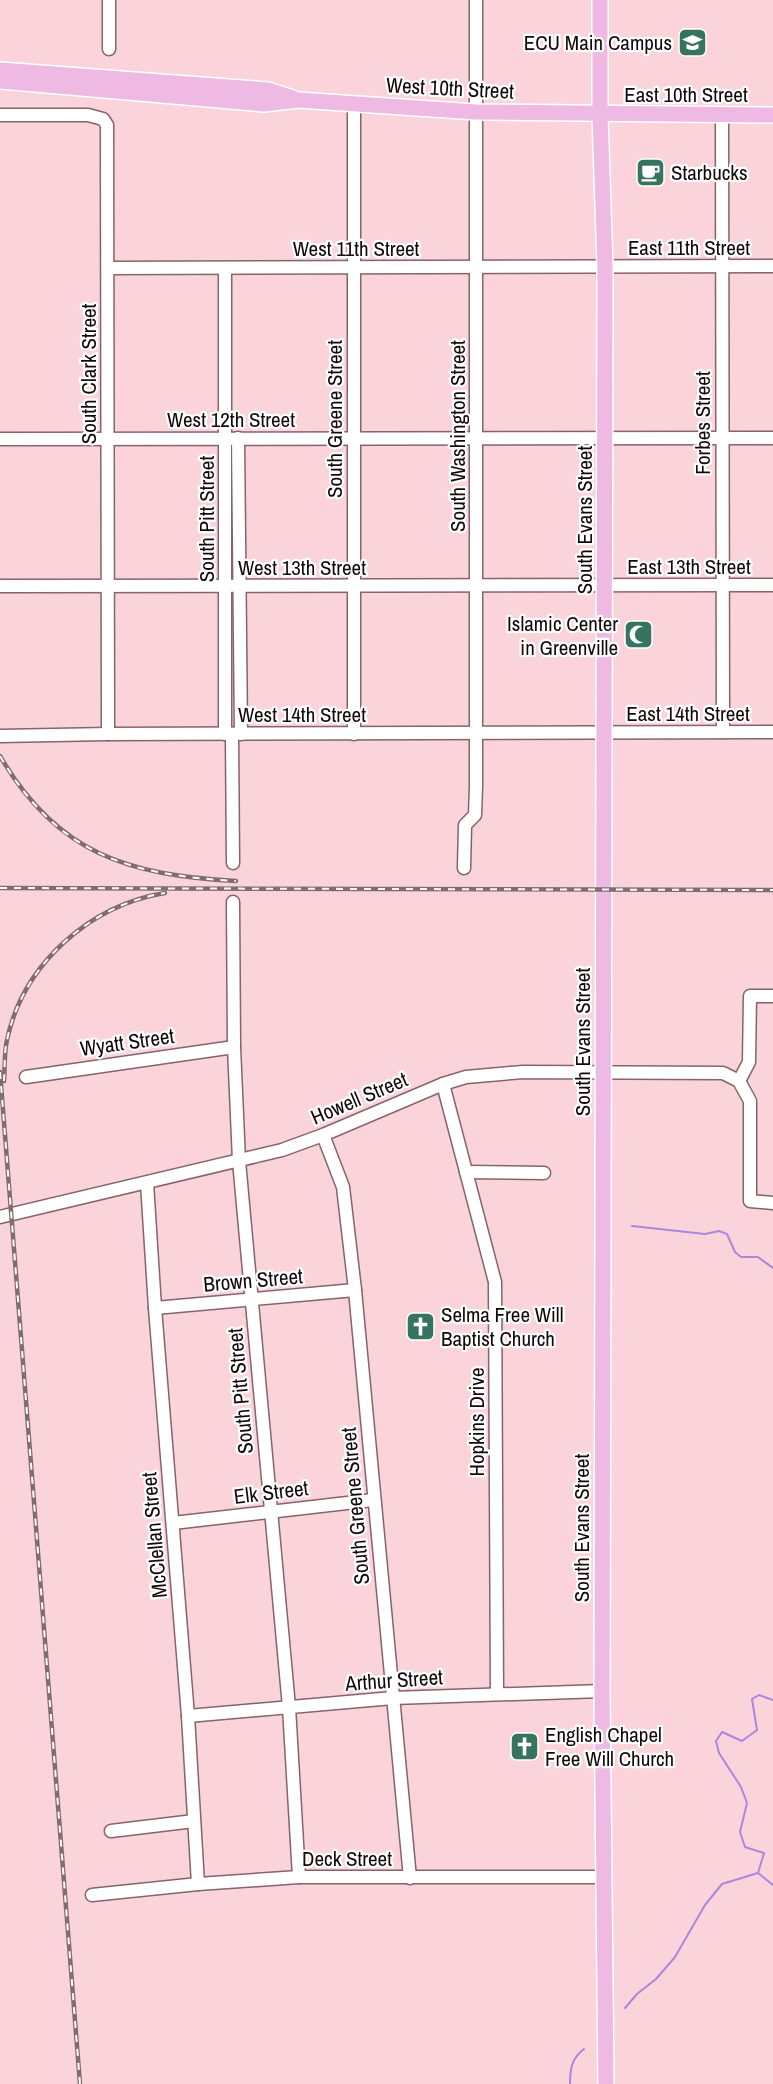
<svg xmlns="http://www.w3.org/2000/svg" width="773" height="2084" viewBox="0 0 773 2084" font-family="'Archivo Narrow',sans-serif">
<rect width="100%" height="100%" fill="#fad4da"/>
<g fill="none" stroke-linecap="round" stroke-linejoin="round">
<g stroke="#ab87dd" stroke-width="2">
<path d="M632,1226L705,1234L719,1231L727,1234L735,1252L741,1257H758L773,1268"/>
<path d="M758,1873L773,1885"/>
<path d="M625,2008L637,1994L656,1979L675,1957L705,1905L722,1884L758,1873L764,1853L745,1847L740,1832L747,1803L741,1787L719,1753L716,1741L722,1732L742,1741L757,1730L752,1699L759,1695L773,1700"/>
<path d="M570,2084C570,2068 572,2058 584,2049"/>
</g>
<defs>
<g id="minor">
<path d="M109,0V49"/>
<path d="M722,114L723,732"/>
<path d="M0,115H88L103,119L107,125L108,734"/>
<path d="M108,268L773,266"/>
<path d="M238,438L241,734"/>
<path d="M1,439L773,438"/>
<path d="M0,586L773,585"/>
<path d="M225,734V268"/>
<path d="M232,734L233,863"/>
<path d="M354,734V104"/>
<path d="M0,736L108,734L773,732"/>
<path d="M464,868L465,825L475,815L476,786V0"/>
<path d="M233,902L234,1047L239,1161L289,1707L299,1877"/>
<path d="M26,1077L234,1047"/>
<path d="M739,1081L749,1062L750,996H773"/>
<path d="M443,1084L495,1282L497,1694"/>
<path d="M323,1135L343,1187L355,1290L410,1878"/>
<path d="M466,1172L544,1173"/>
<path d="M147,1183L155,1308L188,1716L198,1884"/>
<path d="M0,1217L282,1150L323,1135L443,1084L466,1077L523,1072L723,1073L739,1081L750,1101V1201L773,1203"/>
<path d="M155,1308L355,1290"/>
<path d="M173,1523L373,1500"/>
<path d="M188,1716L393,1698L602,1691"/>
<path d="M111,1831L194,1821"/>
<path d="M92,1895L198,1884L299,1877H602"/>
</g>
<g id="major">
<path d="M600,0V115L605,267L602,1691L606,2084"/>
<path d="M0,70L268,90L293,98"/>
<path d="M0,81L264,104L298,100L476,112L773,115"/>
</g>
</defs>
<use href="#minor" stroke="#85646a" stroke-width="15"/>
<use href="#major" stroke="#fff" stroke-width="18"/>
<use href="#minor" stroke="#fff" stroke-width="12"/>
<use href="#major" stroke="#eeb9e3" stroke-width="15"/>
<defs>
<g id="rail">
<path d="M0,756C57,854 128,875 236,881"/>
<path d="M0,888L773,890"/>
<path d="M0,1072L80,2084"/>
<path d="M4,1081C5,1068 4,1053 7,1040C23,964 90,905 165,893"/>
</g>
</defs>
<use href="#rail" stroke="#846b6f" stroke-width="4.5"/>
<use href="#rail" stroke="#fff" stroke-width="2" stroke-dasharray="7" stroke-linecap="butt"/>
</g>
<defs>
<symbol id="university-square" viewBox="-11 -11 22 22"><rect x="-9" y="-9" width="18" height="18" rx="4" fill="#377460" stroke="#fff"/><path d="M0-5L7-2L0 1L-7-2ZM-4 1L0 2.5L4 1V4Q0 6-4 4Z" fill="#fff"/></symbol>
<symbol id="cafe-square" viewBox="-11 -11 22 22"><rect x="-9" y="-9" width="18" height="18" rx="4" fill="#377460" stroke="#fff"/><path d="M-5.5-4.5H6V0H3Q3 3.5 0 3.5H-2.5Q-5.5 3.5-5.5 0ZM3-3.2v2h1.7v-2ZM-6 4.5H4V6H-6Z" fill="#fff"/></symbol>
<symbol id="mosque-square" viewBox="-11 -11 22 22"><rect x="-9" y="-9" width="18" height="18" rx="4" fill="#377460" stroke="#fff"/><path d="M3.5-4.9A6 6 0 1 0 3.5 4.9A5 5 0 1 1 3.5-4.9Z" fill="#fff"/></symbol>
<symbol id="church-square" viewBox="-11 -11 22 22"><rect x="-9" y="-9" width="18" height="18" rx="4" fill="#377460" stroke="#fff"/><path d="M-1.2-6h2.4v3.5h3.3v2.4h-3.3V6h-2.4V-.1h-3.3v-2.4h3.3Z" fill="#fff"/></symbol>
</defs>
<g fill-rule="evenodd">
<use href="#university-square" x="676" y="26" width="33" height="33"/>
<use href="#cafe-square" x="634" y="156" width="33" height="33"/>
<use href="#mosque-square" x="622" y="618" width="33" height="33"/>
<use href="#church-square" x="404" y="1310" width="33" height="33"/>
<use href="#church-square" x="508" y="1730" width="33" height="33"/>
</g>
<g text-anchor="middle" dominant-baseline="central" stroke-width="4.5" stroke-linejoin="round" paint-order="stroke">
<g font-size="21" fill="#13070a" stroke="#fff" text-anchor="start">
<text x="672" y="42" text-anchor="end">ECU Main Campus</text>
<text x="671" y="172">Starbucks</text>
<text x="618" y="623" text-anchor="end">Islamic Center<tspan x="618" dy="24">in Greenville</tspan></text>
<text x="441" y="1314">Selma Free Will<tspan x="441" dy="24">Baptist Church</tspan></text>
<text x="545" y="1734">English Chapel<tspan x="545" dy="24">Free Will Church</tspan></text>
</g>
<g font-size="21" fill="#13070a" stroke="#fff">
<text transform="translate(450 88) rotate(3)">West 10th Street</text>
<text x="686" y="94">East 10th Street</text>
<text x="689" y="247">East 11th Street</text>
<text x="356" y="248">West 11th Street</text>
<text transform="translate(88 374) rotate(-90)">South Clark Street</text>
<text x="231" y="419">West 12th Street</text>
<text transform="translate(334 419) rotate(-90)">South Greene Street</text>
<text transform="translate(702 423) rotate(-90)">Forbes Street</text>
<text transform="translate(457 436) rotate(-90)">South Washington Street</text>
<text transform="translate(206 519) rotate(-90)">South Pitt Street</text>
<text transform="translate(584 520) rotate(-90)">South Evans Street</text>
<text x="689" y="566">East 13th Street</text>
<text x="302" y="567">West 13th Street</text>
<text x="688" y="713">East 14th Street</text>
<text x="302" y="714">West 14th Street</text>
<text transform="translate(127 1042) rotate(-8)">Wyatt Street</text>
<text transform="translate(582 1042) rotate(-90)">South Evans Street</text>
<text transform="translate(359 1098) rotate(-23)">Howell Street</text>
<text transform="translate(253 1280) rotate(-5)">Brown Street</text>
<text transform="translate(240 1391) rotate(-95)">South Pitt Street</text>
<text transform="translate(476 1422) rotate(-90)">Hopkins Drive</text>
<text transform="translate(271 1492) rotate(-7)">Elk Street</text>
<text transform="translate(355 1506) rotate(-95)">South Greene Street</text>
<text transform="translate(581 1528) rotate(-90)">South Evans Street</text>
<text transform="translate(154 1535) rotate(-95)">McClellan Street</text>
<text transform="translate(394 1680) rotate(-4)">Arthur Street</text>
<text x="347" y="1858">Deck Street</text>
</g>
</g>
</svg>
